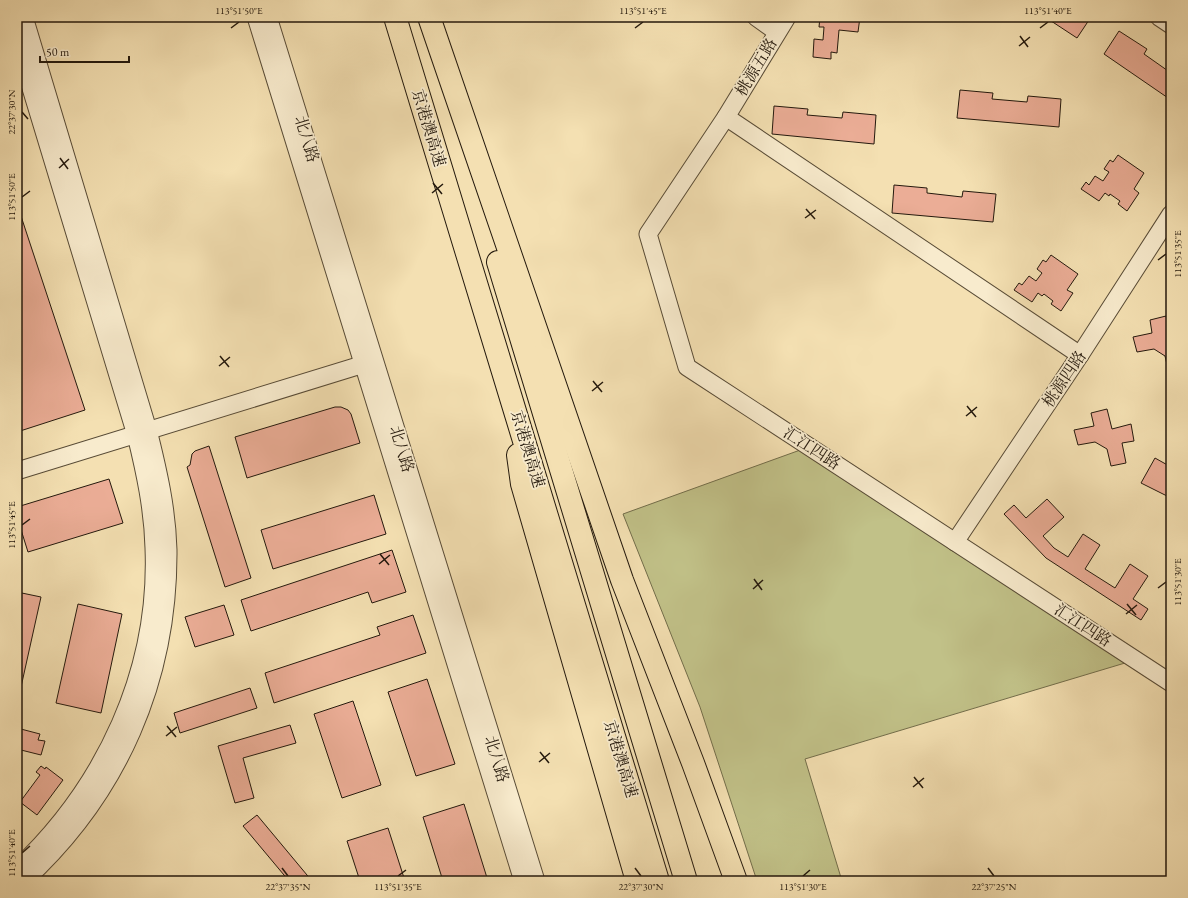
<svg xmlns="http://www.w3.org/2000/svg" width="1188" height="898" viewBox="0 0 1188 898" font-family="'EB Garamond','Noto Serif SC',serif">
<rect width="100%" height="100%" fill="#f4e0b2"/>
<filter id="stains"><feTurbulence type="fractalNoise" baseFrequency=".005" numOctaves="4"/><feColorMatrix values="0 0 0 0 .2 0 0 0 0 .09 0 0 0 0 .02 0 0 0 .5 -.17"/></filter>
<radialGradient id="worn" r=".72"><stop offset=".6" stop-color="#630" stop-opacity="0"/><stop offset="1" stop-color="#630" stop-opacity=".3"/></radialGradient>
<path fill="#c1c188" stroke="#726d4a" d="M803,449L1125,663L805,759L842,881H757L700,707L623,514Z"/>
<g fill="#ebad96" stroke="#24190d">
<path d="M820,17H860L858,32L839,30L837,53L831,52V59L813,57L814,39L823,40L824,27H819Z"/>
<path d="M1045,17H1091L1077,38Z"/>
<path d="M1119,31L1147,49L1144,54L1171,73V100L1104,54Z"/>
<path d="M960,90L993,93L992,99L1027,102L1028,96L1061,99L1059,127L957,118Z"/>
<path d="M774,106L808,109L807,115L842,118L843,112L876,115L874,144L772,134Z"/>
<path d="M1118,155L1144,173L1134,189L1139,193L1127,211L1118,204L1120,201L1110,194L1109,196L1105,193L1099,201L1081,189L1086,182L1089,185L1095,176L1103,181L1109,172L1104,169L1110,160L1113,162Z"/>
<path d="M894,185L927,188V193L962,197L963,191L996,194L993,222L892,213Z"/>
<path d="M17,204L85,410L17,432Z"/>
<path d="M1051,255L1078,274L1067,290L1073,293L1061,311L1051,304L1053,301L1044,294L1042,296L1038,293L1032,302L1014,290L1019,283L1022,285L1029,276L1036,281L1042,273L1037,269L1043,260L1046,262Z"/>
<path d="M1166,316L1171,335V373H1169L1165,356L1154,349L1137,352L1133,337L1152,333L1150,320Z"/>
<path d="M335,407H341L348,410L351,414L360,443L247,478L235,437Z"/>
<path d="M1107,409L1112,429L1131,424L1134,441L1122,443L1126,463L1111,466L1107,449L1095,442L1078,445L1074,430L1094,426L1091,413Z"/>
<path d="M209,446L251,578L225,587L187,467L190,465L192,454L195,451Z"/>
<path d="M1155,458L1171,467V498L1141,483Z"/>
<path d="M109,479L123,523L28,552L17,517V507Z"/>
<path d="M374,495L386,534L273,569L261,530Z"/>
<path d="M1047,499L1064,517L1043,536L1054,548L1068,557L1083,534L1100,545L1085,569L1115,588L1130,564L1148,576L1133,599L1148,609L1141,620L1046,558L1004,514L1014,505L1026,518Z"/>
<path d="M392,550L406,592L372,603L368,592L251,631L241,600Z"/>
<path d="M17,592L41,597L19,696H17Z"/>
<path d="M78,604L122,614L101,713L56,703Z"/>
<path d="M224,605L234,635L195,647L185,617Z"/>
<path d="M413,615L426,653L274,703L265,673L380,635L377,627Z"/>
<path d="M427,679L455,764L416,776L388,692Z"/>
<path d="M250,688L257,708L180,733L174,713Z"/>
<path d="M353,701L381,785L342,798L314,714Z"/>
<path d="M290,725L296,743L243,758L254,798L235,803L218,746Z"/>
<path d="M17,728L40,734L38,740L45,741L41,755L17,749Z"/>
<path d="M41,766L45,769L46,767L63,780L37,815L20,802L40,775L36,772Z"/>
<path d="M464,804L488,881H443L423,817Z"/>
<path d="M257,815L312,881H289L243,826Z"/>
<path d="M388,828L405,881H360L347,841Z"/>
</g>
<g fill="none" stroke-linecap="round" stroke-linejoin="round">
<defs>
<g id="minor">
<path d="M24,17L148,430C158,470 167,509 168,550C169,679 119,794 24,881"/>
<path d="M256,17L523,881"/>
<path d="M268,17L536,881"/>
<path d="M756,17L777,32"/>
<path d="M787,17L726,117L648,234L687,367L1171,683"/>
<path d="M1159,17L1171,25"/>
<path d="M17,42L136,435C145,472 153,509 154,548C159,671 105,786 17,869"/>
<path d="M726,117L1080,355"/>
<path d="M17,471L374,361"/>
<path d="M955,542L1080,355L1171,214"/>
</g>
<g id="highway">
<path d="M395,17L658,881"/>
<path d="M429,17L622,580L693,763L736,881"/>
<path d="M498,262L686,881"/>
<path d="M518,455L522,484L637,881"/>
</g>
</defs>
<use href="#minor" stroke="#584b36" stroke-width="19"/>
<use href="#highway" stroke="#24190d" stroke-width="24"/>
<use href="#minor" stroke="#f8ebcd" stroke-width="17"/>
<use href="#highway" stroke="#f4e0b2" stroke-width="22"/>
</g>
<path fill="none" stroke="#24190d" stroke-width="1.5" d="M231,28L239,22M635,28L643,22M1040,28L1048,22M1020,36L1028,47M1019,46L1030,37M22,112L28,119M60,158L68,169M59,168L69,159M433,183L442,194M432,193L443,184M22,197L30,191M806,209L815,219M805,218L816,210M1158,260L1166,254M220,356L229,367M219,366L230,357M593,381L602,392M592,391L603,382M967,406L976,417M966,416L977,407M22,525L30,519M380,554L389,565M379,564L390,555M754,579L762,590M1158,588L1166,582M753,589L763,580M1127,604L1136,615M1126,614L1137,605M167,726L176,737M166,736L177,727M540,752L549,763M539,762L550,753M914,777L923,788M913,787L924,778M22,853L30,846M282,868L288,876M635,868L641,876M988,868L994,876M398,876L406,870M803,876L810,870"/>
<g text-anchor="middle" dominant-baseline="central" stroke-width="3.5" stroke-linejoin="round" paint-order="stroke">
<g font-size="16" fill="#24190d" stroke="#f8ebcd">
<text transform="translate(756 67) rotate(-59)">桃源五路</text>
<text transform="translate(429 128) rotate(73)">京港澳高速</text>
<text transform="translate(307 139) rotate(73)">北八路</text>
<text transform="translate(1064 379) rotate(-56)">桃源四路</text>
<text transform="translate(812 448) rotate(33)">汇江四路</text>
<text transform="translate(402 449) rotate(73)">北八路</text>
<text transform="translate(528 449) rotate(73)">京港澳高速</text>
<text transform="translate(1083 625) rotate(33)">汇江四路</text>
<text transform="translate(497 759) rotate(73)">北八路</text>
<text transform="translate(621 759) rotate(73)">京港澳高速</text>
</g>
</g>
<rect width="1188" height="898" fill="none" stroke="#f4e0b2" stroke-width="44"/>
<path d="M40 56v6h89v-6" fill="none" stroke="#24190d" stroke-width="2"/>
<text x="46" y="56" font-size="12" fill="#24190d" stroke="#f8ebcd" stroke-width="3" paint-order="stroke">50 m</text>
<rect x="22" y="22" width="1144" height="854" fill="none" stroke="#24190d" stroke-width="1.5"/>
<g font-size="10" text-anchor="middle" fill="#24190d">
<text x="239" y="14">113°51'50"E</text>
<text x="643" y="14">113°51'45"E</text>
<text x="1048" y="14">113°51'40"E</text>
<text transform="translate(11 112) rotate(-90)" y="4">22°37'30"N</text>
<text transform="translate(11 197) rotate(-90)" y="4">113°51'50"E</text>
<text transform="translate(1177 254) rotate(-90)" y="4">113°51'35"E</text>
<text transform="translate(11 525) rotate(-90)" y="4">113°51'45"E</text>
<text transform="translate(1177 582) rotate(-90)" y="4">113°51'30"E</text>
<text transform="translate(11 853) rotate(-90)" y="4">113°51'40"E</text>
<text x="288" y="890">22°37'35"N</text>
<text x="398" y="890">113°51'35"E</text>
<text x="641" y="890">22°37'30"N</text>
<text x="803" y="890">113°51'30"E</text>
<text x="994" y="890">22°37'25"N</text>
</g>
<rect width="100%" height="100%" filter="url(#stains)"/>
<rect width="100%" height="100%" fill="url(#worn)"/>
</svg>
